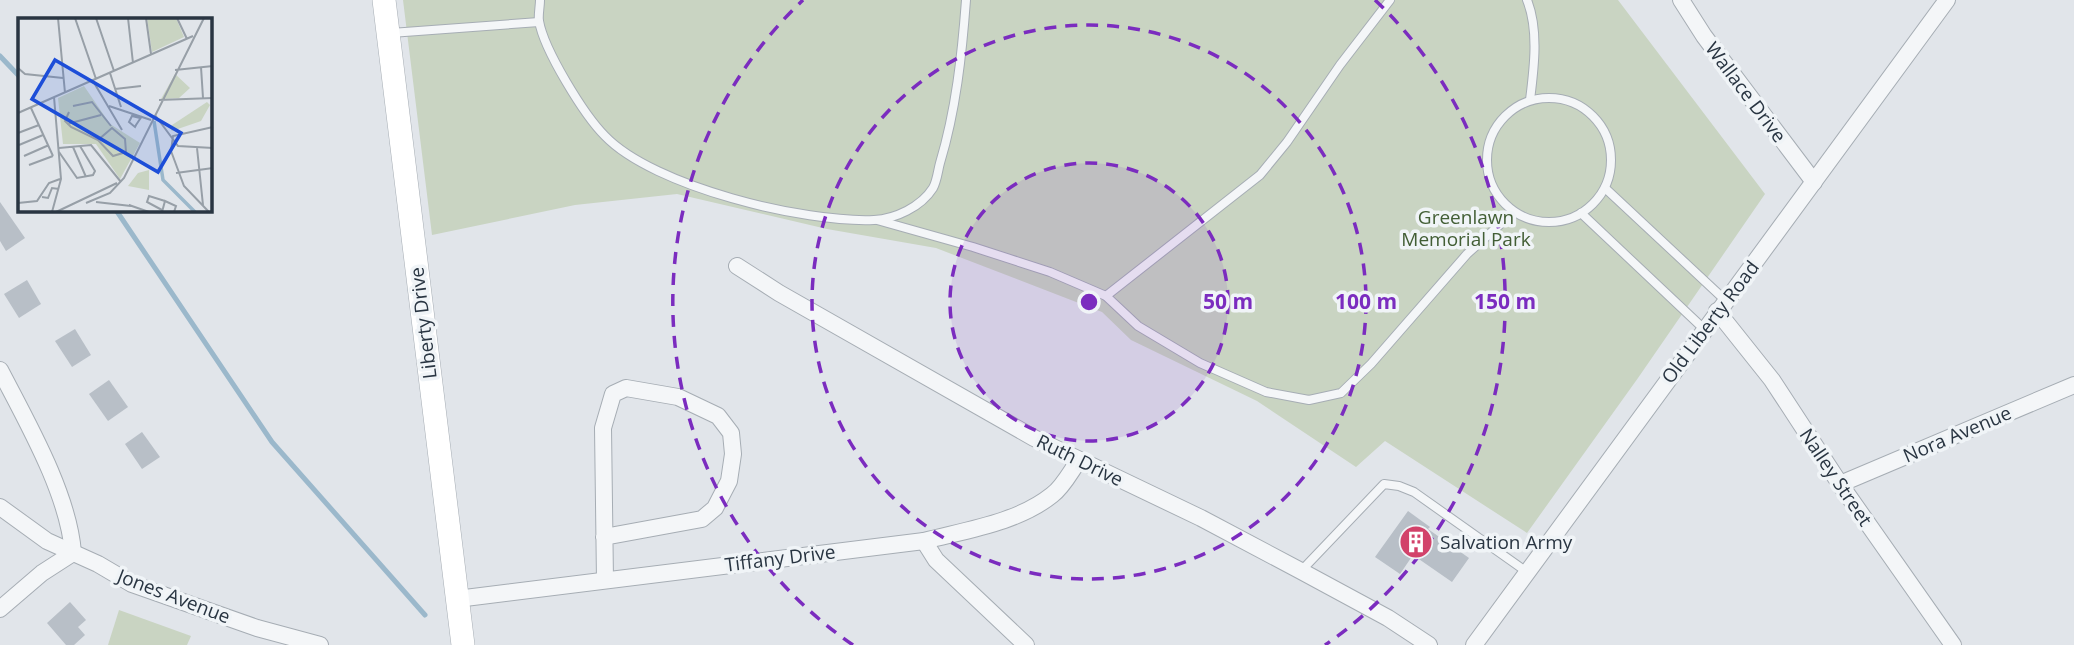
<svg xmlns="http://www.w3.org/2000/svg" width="2074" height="645" viewBox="0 0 2074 645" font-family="'Open Sans',sans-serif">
<rect width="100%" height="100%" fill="#e1e5ea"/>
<g fill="#c9d4c2">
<path d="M403,0H1618L1765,194L1638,378L1527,533L1385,441L1356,467L1257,401L1131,340L1102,312L936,248L827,229L677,194L575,205L432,235Z"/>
<path d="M119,610L191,636L187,645H108Z"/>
</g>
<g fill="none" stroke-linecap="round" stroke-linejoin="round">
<g stroke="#9bb8cb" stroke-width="5">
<path d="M0,56L19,76"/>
<path d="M116,210L272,442L425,615"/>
</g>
</g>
<g fill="#b8bfc7">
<path d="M0,202L25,238L6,251L0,241Z"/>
<path d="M27,280L41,304L19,318L4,294Z"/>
<path d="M75,329L91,355L72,367L55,341Z"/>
<path d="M109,380L128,407L108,421L89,394Z"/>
<path d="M142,432L160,457L142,469L125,444Z"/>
<path d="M1408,511L1430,527L1428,529L1469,558L1452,582L1413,555L1400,574L1375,557Z"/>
<path d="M70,602L86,620L78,627L85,635L74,645H66L47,623Z"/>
</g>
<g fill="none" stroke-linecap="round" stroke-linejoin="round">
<defs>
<g id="service">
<path d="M540,0C540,7 538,15 539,21C544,50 584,115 605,136C654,187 805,223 874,220C895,219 921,207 933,188C937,181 938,170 940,163C956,110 962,54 966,0"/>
<path d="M1527,0C1539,30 1534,68 1530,100"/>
<path d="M391,33L539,22"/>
<circle cx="1549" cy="160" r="62"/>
<path d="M1605,188L1725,300"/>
<path d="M1581,213L1704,329"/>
<path d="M877,220L973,247L1050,272L1106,296L1138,326L1200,363L1266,392L1309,400L1341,393L1371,364L1467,254L1514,212"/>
<path d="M1106,296L1260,175L1287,142L1340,65L1390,0"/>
<path d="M1301,571L1384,484L1399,486L1414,492L1527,572"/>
</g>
<g id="minor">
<path d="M1681,0L1704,36L1814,182"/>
<path d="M737,266L779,293L1034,438L1201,518L1301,571L1388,618L1429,645"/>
<path d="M1717,311L1772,380L1840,484L1953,645"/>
<path d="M0,370C27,422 69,495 73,553L42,573L0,609"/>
<path d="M1840,484L2074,385"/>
<path d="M0,507L47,541L98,564L132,584L257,628L320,645"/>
<path d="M604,537L702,519L715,508L729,481L733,454L731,433L718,416L678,397L626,388L613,394L603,428L605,580"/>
<path d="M924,541L936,560L1026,645"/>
<path d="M457,599L924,541C966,530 1017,523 1052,495C1063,487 1071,471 1079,460"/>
<path d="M1474,645L1947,0"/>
</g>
<path id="secondary" d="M384,0L463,645"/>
</defs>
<use href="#service" stroke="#a6adb4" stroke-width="10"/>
<use href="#minor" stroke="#a6adb4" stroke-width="18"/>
<use href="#secondary" stroke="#a6adb4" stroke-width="24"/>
<use href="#service" stroke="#f4f6f8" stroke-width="8"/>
<use href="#minor" stroke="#f4f6f8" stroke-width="16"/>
<use href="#secondary" stroke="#fff" stroke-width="23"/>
</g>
<circle cx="1089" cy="302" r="139" fill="#7b2cbf" fill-opacity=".12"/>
<g fill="none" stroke="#7b2cbf" stroke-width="3.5" stroke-dasharray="12 9">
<circle cx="1089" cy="302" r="139"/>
<circle cx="1089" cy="302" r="277"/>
<path d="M853 645A416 416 0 0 1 803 0M1375 0A416 416 0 0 1 1325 645"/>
</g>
<defs>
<symbol id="building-disc" viewBox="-11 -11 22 22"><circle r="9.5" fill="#d2426a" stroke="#f0f4f7"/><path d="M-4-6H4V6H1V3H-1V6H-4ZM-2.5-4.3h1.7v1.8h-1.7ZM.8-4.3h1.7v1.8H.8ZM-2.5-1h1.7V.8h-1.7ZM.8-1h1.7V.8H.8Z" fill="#fff"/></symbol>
</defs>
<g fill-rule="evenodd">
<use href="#building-disc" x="1397" y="523" width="38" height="38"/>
</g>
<g text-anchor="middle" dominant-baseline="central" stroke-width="7" stroke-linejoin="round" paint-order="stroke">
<g font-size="19" fill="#293542" stroke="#f0f4f7">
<text transform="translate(1746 92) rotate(53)">Wallace Drive</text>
<text transform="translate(1710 322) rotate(-53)">Old Liberty Road</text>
<text transform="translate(423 323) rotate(-97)">Liberty Drive</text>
<text transform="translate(1957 434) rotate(-23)">Nora Avenue</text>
<text transform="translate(1080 460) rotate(26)">Ruth Drive</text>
<text transform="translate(1836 477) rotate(56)">Nalley Street</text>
<text transform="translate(780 558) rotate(-7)">Tiffany Drive</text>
<text transform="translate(174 596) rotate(21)">Jones Avenue</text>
</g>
<g font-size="19" fill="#425e35" stroke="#f0f4f7">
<text x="1466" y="217">Greenlawn<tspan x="1466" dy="22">Memorial Park</tspan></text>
</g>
<g font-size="19" fill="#293542" stroke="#f0f4f7" text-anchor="start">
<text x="1440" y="542">Salvation Army</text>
</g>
</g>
<g transform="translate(18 18)">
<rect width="194" height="194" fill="#e1e5ea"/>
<path d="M129,0H158L166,19L134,34ZM157,56L172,70L161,80L143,81ZM66,68L92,106L122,125L102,161L78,126H45L40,80ZM189,84L192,87L183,103L154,113L151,109ZM131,152V172L110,168L120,155Z" fill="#c9d4c2"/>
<path fill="none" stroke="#9bb8cb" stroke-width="3.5" d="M136,103L145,162L177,194"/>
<path fill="none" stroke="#979fa7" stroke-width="2" d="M40,0L47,75M57,0L78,61M78,0L96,53M110,0L115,45M128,0L133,36M159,0L169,21M183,49L185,80M0,50L7,56L45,60M157,52L195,48M92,55L103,89M75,63L104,112M97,71L123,68M141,82L195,80M55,88L74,84L93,108M91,88L133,102M13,90L35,138M51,94L47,103L53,109L80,122L95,138L108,134L107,121L94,110L80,122M0,95L175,18M137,97L160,128L195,130M122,100L114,98L111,104L117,109L118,107L124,98M49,106L83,97M0,115L21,107M1,127L25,117M55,129L68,159M41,130L73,127L103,164M179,130L185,187M41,134L59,160L75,157L77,153L62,128M6,138L31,127M11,147L35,138M158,155L195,150M24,179L30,180L34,170L41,171M78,184L113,188M0,185L19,183L31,165L42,161M68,185L92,175L106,160L186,0M111,187L131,194M144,192L129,184L131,178L147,183M34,194L43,161L36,79M38,194L99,165M144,194L147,183L158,188L156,194M191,194L166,168L153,133L155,118L195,109"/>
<path fill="#1d4ed8" fill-opacity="0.15" stroke="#1d4ed8" stroke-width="3.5" d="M37,42L163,115L140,154L14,81Z"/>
<rect width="194" height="194" fill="none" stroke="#293542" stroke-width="3.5"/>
</g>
<circle cx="1089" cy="302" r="10" fill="#7b2cbf" stroke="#f0f4f7" stroke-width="3.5"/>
<g font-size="21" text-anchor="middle" font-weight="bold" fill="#7b2cbf" stroke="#f0f4f7" stroke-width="7" stroke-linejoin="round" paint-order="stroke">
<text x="1228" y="309">50 m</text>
<text x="1366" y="309">100 m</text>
<text x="1505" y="309">150 m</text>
</g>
</svg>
